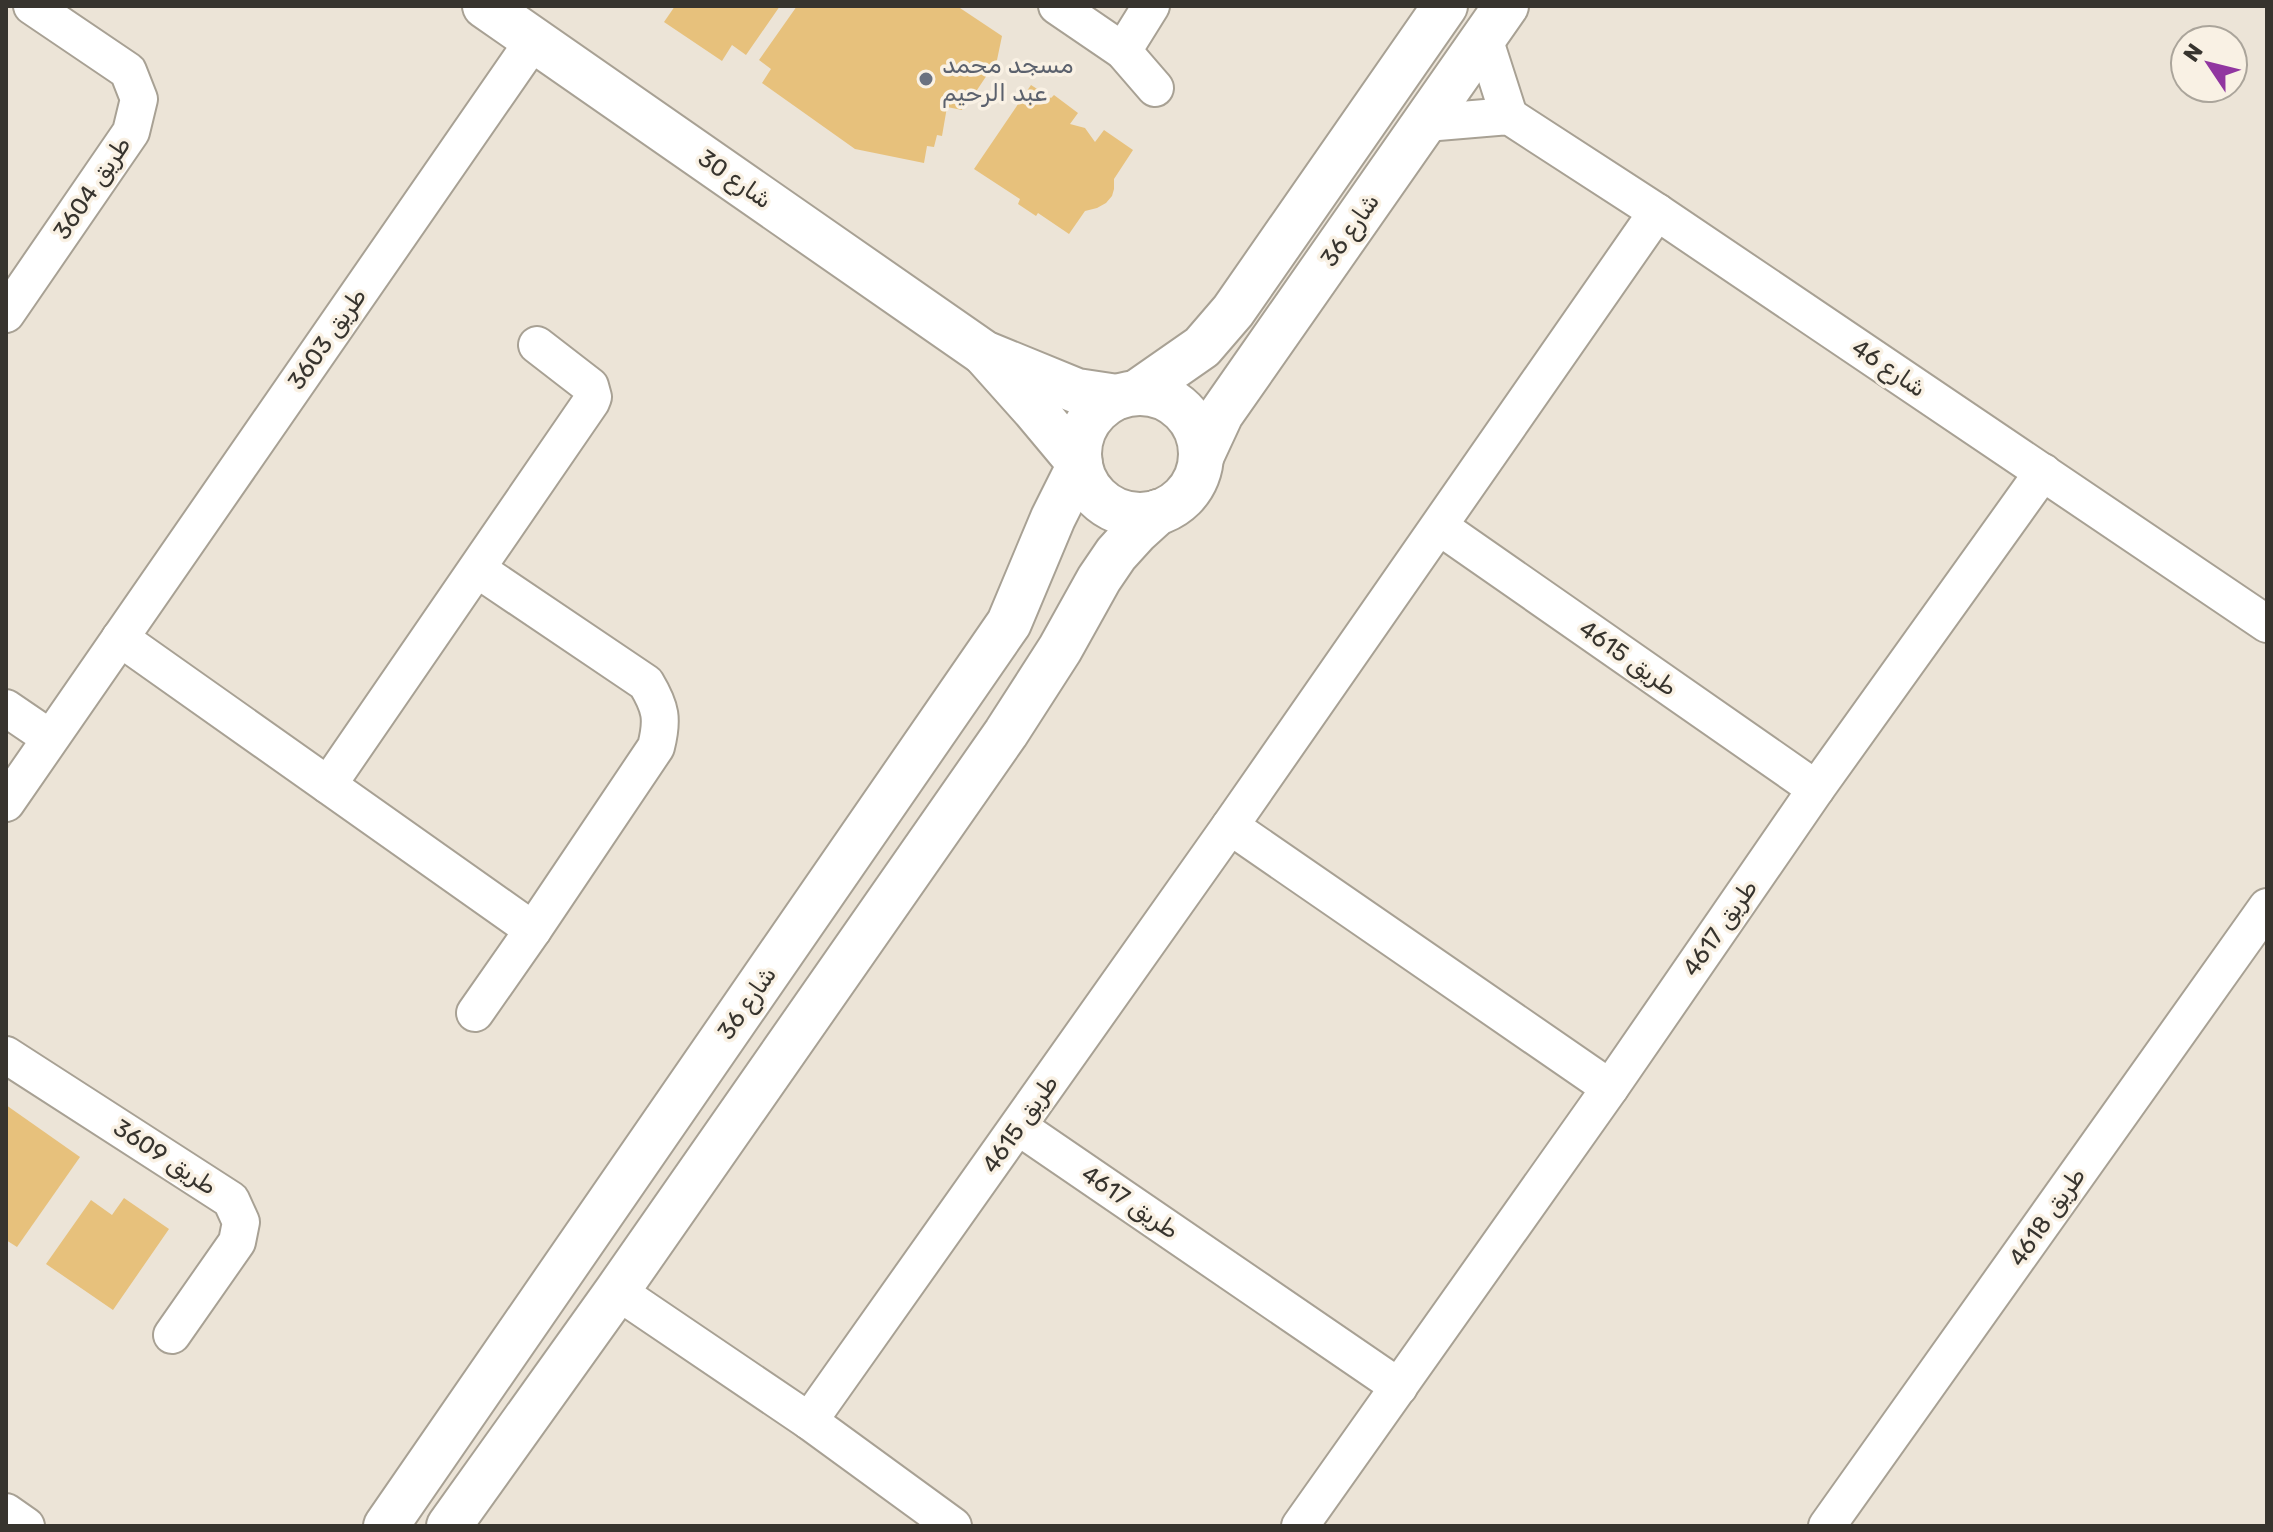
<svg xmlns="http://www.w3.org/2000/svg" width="2273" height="1532" viewBox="0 0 2273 1532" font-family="Rubik,Cairo,sans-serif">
<rect width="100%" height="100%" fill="#ece4d7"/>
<g fill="#e7c17c">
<path d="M675,6H780L746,55L732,45L722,61L664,22Z"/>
<path d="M797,6H957L1002,36L997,60L971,99L964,98L962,110L947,107L942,136L937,135L934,147L927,146L924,163L855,149L762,83L771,69L759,60Z"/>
<path d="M1031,85L1051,98L1054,95L1078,113L1070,124L1085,128L1095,142L1104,130L1133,150L1114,179V189L1112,196L1106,203L1097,208L1085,211L1069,234L1038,213L1036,216L1018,204L1020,199L974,169Z"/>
<path d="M6,1105L80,1157L17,1247L6,1240Z"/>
<path d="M124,1198L169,1229L113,1310L46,1264L91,1200L112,1215Z"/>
</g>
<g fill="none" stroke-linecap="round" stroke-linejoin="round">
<defs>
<g id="minor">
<path d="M1057,6L1123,51L1155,88"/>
<path d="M1484,38L1509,116"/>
<path d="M1123,51L1151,6"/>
<path d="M1426,123L1509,116L1657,212L2267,624"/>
<path d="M6,314L131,132L139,99L128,71L32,6"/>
<path d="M1440,527L1816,789"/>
<path d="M120,638L533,930"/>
<path d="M6,708L50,738"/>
<path d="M328,785L591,402L593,397L590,386L537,345"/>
<path d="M6,803L534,40"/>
<path d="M1230,826L1610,1088"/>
<path d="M475,1013L533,930L656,747C663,719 661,708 646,683L477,569"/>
<path d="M6,1055L231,1200L241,1222L237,1242L172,1335"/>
<path d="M1019,1127L1399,1387"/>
<path d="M617,1291L809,1421L953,1526"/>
<path d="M809,1421L1230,826L1657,212"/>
<path d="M6,1512L26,1526"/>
<path d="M1300,1526L1610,1088L1816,789L2043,472"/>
<path d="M1827,1526L2267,907"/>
</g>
<g id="tertiary">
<path d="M485,6L984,353L1077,391L1117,397"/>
<path d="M1136,393L1202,347L1233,311L1445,6"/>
<circle cx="1140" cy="454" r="61"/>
<path d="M1201,457L1221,414L1506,6"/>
<path d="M386,1526L1009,623L1053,518L1080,464L1034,409L984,353"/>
<path d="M449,1526L617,1291L1006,733L1060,649L1099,579L1116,554L1136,532L1158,512"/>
</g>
</defs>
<use href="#minor" stroke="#a8a194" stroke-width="40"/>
<use href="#tertiary" stroke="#a8a194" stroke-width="48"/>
<use href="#minor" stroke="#fff" stroke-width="36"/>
<use href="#tertiary" stroke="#fff" stroke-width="44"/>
</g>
<circle fill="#6b7280" stroke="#f9f1e4" stroke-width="3" cx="926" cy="79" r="8"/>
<g text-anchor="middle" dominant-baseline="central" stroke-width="7" stroke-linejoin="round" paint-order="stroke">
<g font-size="24" fill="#5b616d" stroke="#f9f1e4" text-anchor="start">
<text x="942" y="65">مسجد محمد<tspan x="942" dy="28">عبد الرحيم</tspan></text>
</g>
<g font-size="24" fill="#37342e" stroke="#f9f1e4">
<text transform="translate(735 179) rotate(35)">شارع 30</text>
<text transform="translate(92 188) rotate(-56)">طريق 3604</text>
<text transform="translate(1350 230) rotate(-55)">شارع 36</text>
<text transform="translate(327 339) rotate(-55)">طريق 3603</text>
<text transform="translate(1889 368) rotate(34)">شارع 46</text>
<text transform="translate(1628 658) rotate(35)">طريق 4615</text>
<text transform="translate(1720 928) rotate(-55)">طريق 4617</text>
<text transform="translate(747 1003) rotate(-55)">شارع 36</text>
<text transform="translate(1020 1124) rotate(-55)">طريق 4615</text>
<text transform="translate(165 1157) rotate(33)">طريق 3609</text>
<text transform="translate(1130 1202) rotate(34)">طريق 4617</text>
<text transform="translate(2047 1217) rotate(-55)">طريق 4618</text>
</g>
</g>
<rect width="2273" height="1532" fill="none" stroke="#37342e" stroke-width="16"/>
<g transform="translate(2209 64) rotate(305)"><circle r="38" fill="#f9f1e4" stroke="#aba59b" stroke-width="2"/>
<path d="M0-6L14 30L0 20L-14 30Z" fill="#9136a0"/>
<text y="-12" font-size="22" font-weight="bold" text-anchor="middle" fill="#37342e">N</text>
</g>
</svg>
